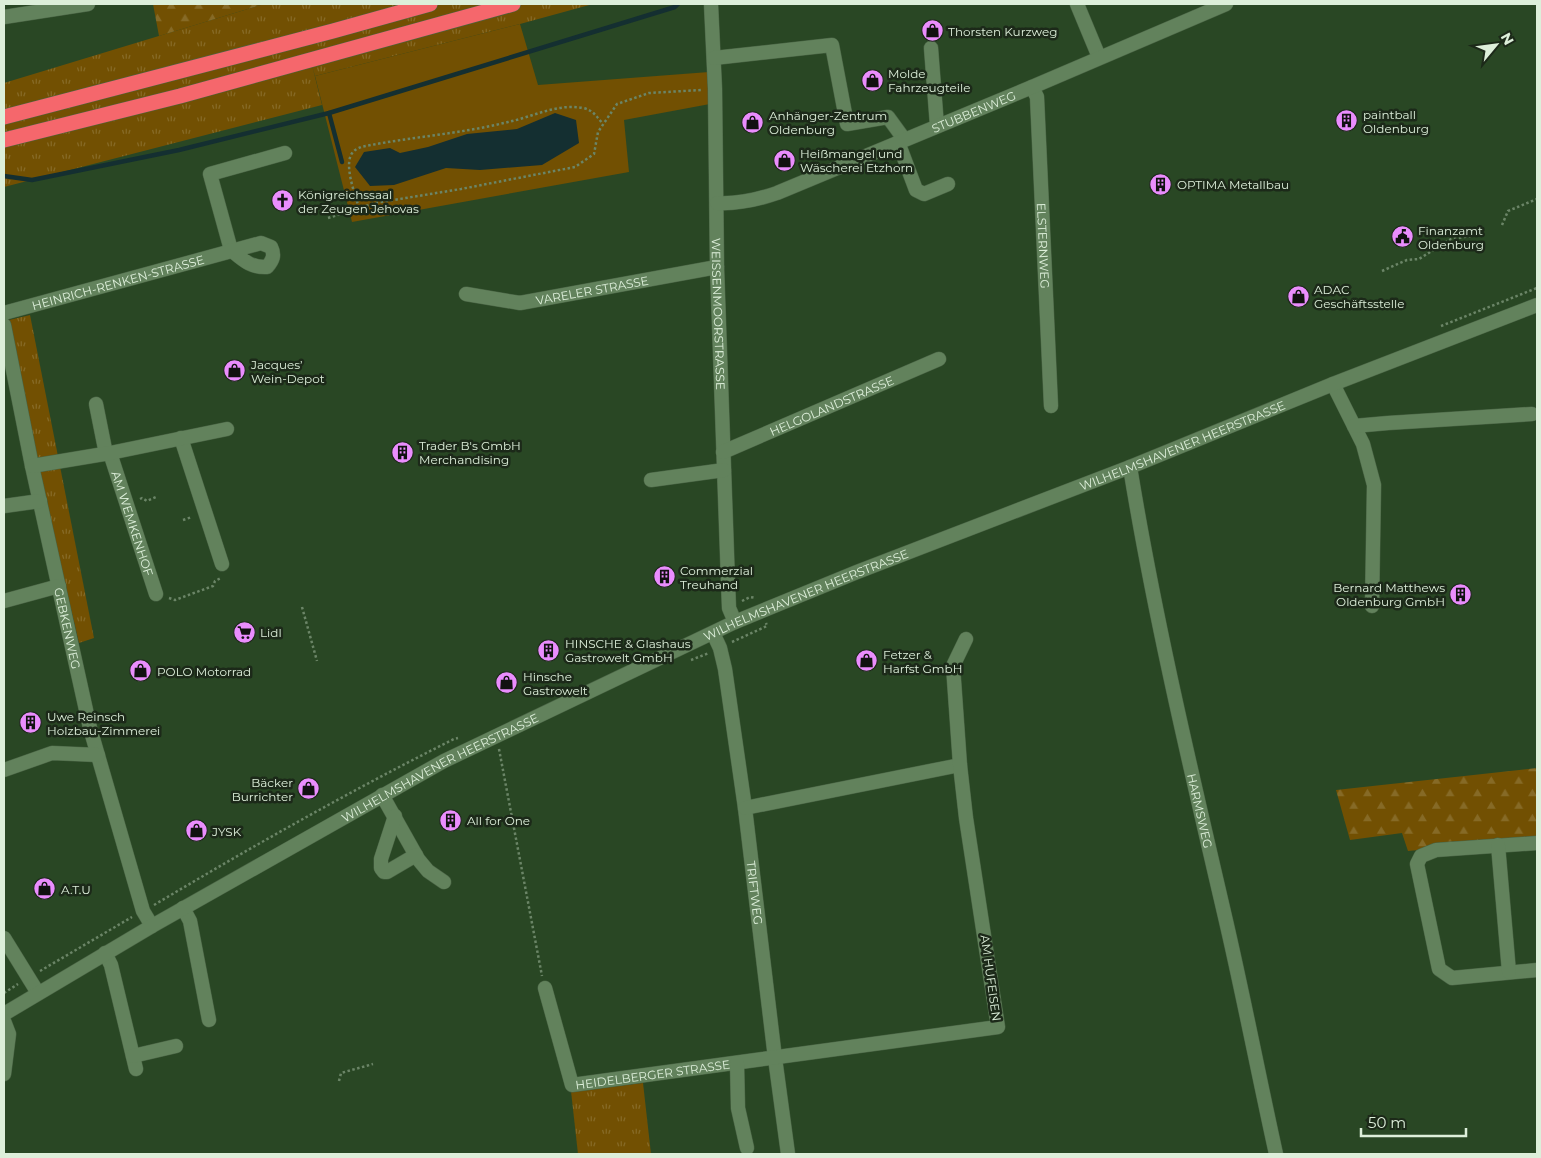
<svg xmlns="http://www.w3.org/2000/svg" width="1541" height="1158" viewBox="0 0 1541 1158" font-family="Montserrat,sans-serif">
<defs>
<pattern id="grass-tufts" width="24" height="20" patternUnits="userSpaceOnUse" patternTransform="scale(1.25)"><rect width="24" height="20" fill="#725002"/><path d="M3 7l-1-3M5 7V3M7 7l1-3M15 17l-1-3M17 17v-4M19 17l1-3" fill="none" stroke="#866a26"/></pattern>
<pattern id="forest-firs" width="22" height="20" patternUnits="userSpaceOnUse" patternTransform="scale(1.25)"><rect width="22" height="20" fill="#725002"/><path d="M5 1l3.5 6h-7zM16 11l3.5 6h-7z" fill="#866a26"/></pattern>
</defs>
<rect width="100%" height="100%" fill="#294724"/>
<g fill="url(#grass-tufts)">
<path d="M264,4H593L520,24L315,76L312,65L322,105L4,187V83Z"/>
<path d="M30,315L94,638L79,643L37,464L9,320Z"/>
<path d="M643,1083L651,1154H578L571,1091Z"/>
</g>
<g fill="url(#forest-firs)">
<path d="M153,4H264L159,36Z"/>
<path d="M1537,768V839L1408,851L1402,833L1350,840L1336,790Z"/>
</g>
<path fill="#725002" d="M520,24L538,85L709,72L710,104L624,120L629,172L352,222L315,76Z"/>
<path fill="#142f31" d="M555,113L576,120L579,143L542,165L480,170L446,168L394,185L370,186L355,167L364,152L390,148L400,153L428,147L467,134L517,129Z"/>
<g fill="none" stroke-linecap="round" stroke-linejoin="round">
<g stroke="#142f31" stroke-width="4.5">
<path d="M329,113L342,162"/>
<path d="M4,176L32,180L179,150L329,113L675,7L678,4"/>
</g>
<defs>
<g id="minor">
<path id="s1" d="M711,4L715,89L717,267L728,582L729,608L735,622"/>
<path d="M1077,4L1099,57"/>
<path d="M4,17L88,4"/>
<path d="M931,48L937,126"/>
<path d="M714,58L832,45L847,124L888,117L904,139"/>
<path id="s2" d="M1032,87L1037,97L1051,406"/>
<path d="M898,142L916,190L924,194L948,184"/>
<path id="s3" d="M717,203C738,204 757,200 777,193L1032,87L1226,4"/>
<path d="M231,250L210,174L285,153"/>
<path id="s4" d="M466,294L520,303L717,267"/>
<path id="s5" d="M4,313L261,243L271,247C275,255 273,260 267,267C251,268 243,260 231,250"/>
<path id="s6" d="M4,325L32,466L90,728L143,911L152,926"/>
<path d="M1333,384L1363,444L1374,485L1372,606"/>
<path d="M96,404L106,454"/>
<path d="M1354,426L1388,423L1532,414"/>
<path d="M181,438L222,564"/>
<path id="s7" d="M723,452L939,359"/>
<path id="s8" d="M110,453L156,594"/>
<path d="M32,466L110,453L227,429"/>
<path id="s9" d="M1130,467C1155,620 1191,770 1226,921C1244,999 1259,1077 1276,1154"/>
<path d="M651,480L724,470"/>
<path d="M4,506L40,501"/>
<path d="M4,601L59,586"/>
<path id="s10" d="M713,633L720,648L725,669L745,808L775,1058L788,1154"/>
<path d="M4,770L52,753L98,755"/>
<path d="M382,795L418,859L428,871L444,882"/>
<path d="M745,808L960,765"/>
<path d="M395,816L381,859V868L384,872H387L416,855"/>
<path d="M1537,843L1436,850L1421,856L1417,864L1439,969L1452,978L1537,970"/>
<path d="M1498,845L1509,972"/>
<path d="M183,908L190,921L209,1020"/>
<path d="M4,938L38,993"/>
<path d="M105,953L111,965L136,1069"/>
<path id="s11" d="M545,988L572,1085L998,1027L966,818L960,765L953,666L966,639"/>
<path id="s12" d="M4,1014L152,926L444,761L735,622L857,572L1130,467L1333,384L1537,305"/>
<path d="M4,1021L9,1034L4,1074"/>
<path d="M133,1056L176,1046"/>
<path d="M737,1063L738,1108L747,1148"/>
</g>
<g id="highway">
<path d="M4,117L333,31L430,4"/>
<path d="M4,140L180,96L513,4"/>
</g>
</defs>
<use href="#minor" stroke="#496344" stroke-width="15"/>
<use href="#highway" stroke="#496344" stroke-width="16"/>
<g stroke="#6b8567" stroke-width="2.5" stroke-dasharray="2.5 2.5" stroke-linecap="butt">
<path d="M359,208C355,194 342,161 354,151C356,149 359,148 361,147C409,137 460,134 508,122C532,117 558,103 583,108C593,110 597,117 603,124"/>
<path d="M328,218L375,203L461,189L575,167L594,154L598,132L617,104L649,93L701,90"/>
<path d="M1502,225L1508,211L1537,199"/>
<path d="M1382,271L1407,260L1419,259L1451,239L1478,235"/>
<path d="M1441,326L1537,288"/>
<path d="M140,499L142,498L147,501L156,497"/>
<path d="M183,520L192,517"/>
<path d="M169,598L175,600L213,586L215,581L221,578"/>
<path d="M742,601L750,597L756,598"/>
<path d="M302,607L317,661"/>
<path d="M732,642L767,626L766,623"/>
<path d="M691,660L709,653"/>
<path d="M499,749L542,976"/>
<path d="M154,905C253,846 352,790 454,739L458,738"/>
<path d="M40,971L132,917"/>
<path d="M4,993L18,984"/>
<path d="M339,1081L341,1073L373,1064"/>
</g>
<use href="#minor" stroke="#62825c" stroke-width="14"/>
<use href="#highway" stroke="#f5676c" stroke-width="15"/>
</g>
<defs>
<symbol id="shop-disc" viewBox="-11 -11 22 22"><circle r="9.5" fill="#ea8dfd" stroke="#1c2919"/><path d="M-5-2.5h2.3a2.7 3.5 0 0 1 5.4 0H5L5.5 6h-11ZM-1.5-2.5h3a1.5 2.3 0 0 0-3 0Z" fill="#111"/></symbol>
<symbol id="building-disc" viewBox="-11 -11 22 22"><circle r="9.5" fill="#ea8dfd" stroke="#1c2919"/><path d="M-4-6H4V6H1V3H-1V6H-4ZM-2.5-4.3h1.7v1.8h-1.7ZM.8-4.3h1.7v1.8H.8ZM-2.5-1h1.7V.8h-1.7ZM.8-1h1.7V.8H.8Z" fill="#111"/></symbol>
<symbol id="church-disc" viewBox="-11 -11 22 22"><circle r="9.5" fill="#ea8dfd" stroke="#1c2919"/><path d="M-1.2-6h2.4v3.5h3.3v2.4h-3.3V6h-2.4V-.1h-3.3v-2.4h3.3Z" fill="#111"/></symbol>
<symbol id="civic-disc" viewBox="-11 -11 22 22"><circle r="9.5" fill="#ea8dfd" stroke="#1c2919"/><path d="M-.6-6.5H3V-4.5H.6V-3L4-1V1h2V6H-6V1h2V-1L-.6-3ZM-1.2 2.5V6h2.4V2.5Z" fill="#111"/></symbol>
<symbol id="supermarket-disc" viewBox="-11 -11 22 22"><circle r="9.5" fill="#ea8dfd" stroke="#1c2919"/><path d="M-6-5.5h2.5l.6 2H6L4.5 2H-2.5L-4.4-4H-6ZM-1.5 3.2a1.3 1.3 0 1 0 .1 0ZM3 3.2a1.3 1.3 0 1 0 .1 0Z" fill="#111"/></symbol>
</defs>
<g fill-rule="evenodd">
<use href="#shop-disc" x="920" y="18" width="25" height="25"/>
<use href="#shop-disc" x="860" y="68" width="25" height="25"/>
<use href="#building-disc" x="1334" y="108" width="25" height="25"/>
<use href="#shop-disc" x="740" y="110" width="25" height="25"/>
<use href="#shop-disc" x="772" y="148" width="25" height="25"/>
<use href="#building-disc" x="1148" y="172" width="25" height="25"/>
<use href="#church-disc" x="270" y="188" width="25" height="25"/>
<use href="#civic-disc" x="1390" y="224" width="25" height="25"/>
<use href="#shop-disc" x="1286" y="284" width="25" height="25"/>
<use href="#shop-disc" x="222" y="358" width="25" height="25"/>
<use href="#building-disc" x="390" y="440" width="25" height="25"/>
<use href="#building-disc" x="652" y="564" width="25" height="25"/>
<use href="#building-disc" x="1448" y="582" width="25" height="25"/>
<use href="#supermarket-disc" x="232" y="620" width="25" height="25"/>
<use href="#building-disc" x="536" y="638" width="25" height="25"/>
<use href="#shop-disc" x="854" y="648" width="25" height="25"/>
<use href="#shop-disc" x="128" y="658" width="25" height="25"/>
<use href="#shop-disc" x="494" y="670" width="25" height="25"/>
<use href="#building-disc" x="18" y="710" width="25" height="25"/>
<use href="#shop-disc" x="296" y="776" width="25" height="25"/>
<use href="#building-disc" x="438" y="808" width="25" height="25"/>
<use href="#shop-disc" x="184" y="818" width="25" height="25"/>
<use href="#shop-disc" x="32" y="876" width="25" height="25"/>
</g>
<g text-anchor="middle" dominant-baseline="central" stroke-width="5" stroke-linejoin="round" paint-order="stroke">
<g font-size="12" fill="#ddefda" stroke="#1c2919" text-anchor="start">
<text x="948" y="31">Thorsten Kurzweg</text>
<text x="888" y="73">Molde<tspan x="888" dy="14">Fahrzeugteile</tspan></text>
<text x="1363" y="114">paintball<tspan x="1363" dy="14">Oldenburg</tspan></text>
<text x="769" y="115">Anhänger-Zentrum<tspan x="769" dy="14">Oldenburg</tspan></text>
<text x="800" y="153">Heißmangel und<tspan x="800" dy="14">Wäscherei Etzhorn</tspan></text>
<text x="1177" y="184">OPTIMA Metallbau</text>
<text x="298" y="194">Königreichssaal<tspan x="298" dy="14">der Zeugen Jehovas</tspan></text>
<text x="1418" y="230">Finanzamt<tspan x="1418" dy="14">Oldenburg</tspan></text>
<text x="1314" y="289">ADAC<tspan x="1314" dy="14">Geschäftsstelle</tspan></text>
<text x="251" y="364">Jacques’<tspan x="251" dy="14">Wein-Depot</tspan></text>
<text x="419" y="445">Trader B's GmbH<tspan x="419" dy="14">Merchandising</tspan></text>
<text x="680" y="570">Commerzial<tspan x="680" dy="14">Treuhand</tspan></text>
<text x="1445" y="587" text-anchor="end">Bernard Matthews<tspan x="1445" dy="14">Oldenburg GmbH</tspan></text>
<text x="260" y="632">Lidl</text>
<text x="565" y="643">HINSCHE &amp; Glashaus<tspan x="565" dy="14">Gastrowelt GmbH</tspan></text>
<text x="883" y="654">Fetzer &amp;<tspan x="883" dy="14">Harfst GmbH</tspan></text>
<text x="157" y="671">POLO Motorrad</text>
<text x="523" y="676">Hinsche<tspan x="523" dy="14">Gastrowelt</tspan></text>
<text x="47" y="716">Uwe Reinsch<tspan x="47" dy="14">Holzbau-Zimmerei</tspan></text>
<text x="293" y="782" text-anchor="end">Bäcker<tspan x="293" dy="14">Burrichter</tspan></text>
<text x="467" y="820">All for One</text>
<text x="212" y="831">JYSK</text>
<text x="61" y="889">A.T.U</text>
</g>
<g font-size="12" fill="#ddefda" stroke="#1c2919">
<text stroke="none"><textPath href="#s3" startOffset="274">STUBBENWEG</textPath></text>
<text stroke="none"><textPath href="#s2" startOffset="160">ELSTERNWEG</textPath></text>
<text stroke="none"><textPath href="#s5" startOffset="118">HEINRICH-RENKEN-STRASSE</textPath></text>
<text stroke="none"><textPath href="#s4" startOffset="128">VARELER STRASSE</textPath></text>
<text stroke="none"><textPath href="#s1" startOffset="310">WEISSENMOORSTRASSE</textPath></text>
<text stroke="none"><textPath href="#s7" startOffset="118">HELGOLANDSTRASSE</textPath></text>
<text stroke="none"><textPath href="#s12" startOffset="1311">WILHELMSHAVENER HEERSTRASSE</textPath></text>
<text stroke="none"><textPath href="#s8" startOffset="74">AM WEMKENHOF</textPath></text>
<text stroke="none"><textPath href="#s12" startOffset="906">WILHELMSHAVENER HEERSTRASSE</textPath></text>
<text stroke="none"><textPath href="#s6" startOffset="310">GEBKENWEG</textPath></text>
<text stroke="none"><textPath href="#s12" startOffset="501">WILHELMSHAVENER HEERSTRASSE</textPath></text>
<text stroke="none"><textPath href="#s9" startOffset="351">HARMSWEG</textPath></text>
<text stroke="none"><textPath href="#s10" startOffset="264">TRIFTWEG</textPath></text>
<text transform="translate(991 978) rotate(82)">AM HUFEISEN</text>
<text stroke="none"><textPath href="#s11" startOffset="182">HEIDELBERGER STRASSE</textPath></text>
</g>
</g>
<rect width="1541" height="1158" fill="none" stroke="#ddefda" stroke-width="10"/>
<g transform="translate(1496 45) rotate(61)" stroke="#1c2919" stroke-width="4" paint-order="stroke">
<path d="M0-4L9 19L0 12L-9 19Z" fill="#ddefda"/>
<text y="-8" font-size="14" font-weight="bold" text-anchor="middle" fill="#ddefda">N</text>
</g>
<path d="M1361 1128v8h105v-8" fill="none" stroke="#ddefda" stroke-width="2.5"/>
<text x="1368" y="1128" font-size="15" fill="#ddefda" stroke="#1c2919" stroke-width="4" paint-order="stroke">50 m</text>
</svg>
